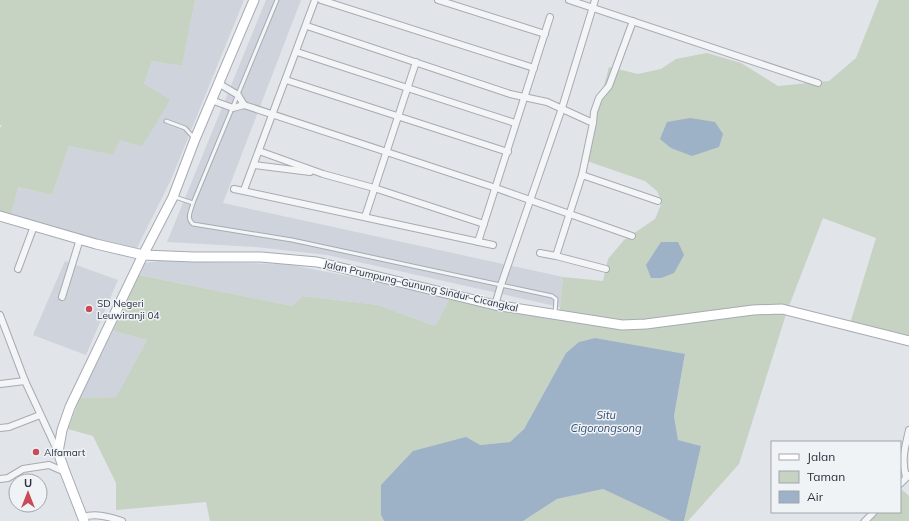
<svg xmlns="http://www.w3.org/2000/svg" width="909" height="521" viewBox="0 0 909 521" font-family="Mulish,sans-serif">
<rect width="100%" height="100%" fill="#e1e4e9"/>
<g fill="#cfd3db">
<path d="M195,0H244L170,182L137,248L129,249L11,216L18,187L52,195L69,146L113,155L144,84L152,61L182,66Z"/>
<path d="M266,0H301L223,203L563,277L560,307L327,255L256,247L167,242Z"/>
<path d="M65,261L118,280L86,355L33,335Z"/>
<path d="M160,261L286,264L451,296L435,326L378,305L303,296L292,306L140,275L145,263Z"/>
<path d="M113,331L147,340L116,397L80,398Z"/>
</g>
<g fill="#c6d2c2">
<path d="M0,0H195L182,66L152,61L144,84L170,100L142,146L120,140L113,155L69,146L52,195L18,187L11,216L0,212V128L2,125H0Z"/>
<path d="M879,0H909V341L849,327L876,238L823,218L787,311L739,464L688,521H684L701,446L678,440L674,416L685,355L595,338L579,342L566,353L524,429L510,442L480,445L381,515L384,521H210L206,502L116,510V483L93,436L68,429L80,398L116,397L147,340L113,331L139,275L292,306L303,296L378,305L435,326L451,296L559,318L563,277L603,281L608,259L624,240L655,219L662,202L657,191L645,181L584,160L609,67L638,74L661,69L676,59L707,53L741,63L778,86L829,81L856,58Z"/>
<path d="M900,488L909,496V521H859L870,512H900Z"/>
<path d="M603,489L671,521H523L557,499Z"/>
</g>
<g fill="#9db1c7">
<path d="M690,118L715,122L723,134L719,147L692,156L671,148L660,139L667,122Z"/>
<path d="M661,242H678L684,255L674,273L661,278H651L646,265Z"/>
<path d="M595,338L685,354L674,416L678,440L701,446L684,521H671L603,489L557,499L523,521H384L381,515V485L413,451L466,437L480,445L510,442L524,429L566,353L579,342Z"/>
</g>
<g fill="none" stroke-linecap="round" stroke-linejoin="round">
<defs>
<g id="lane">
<path d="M277,0L193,203C191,211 186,218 193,224L292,240L552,296L556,299L555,313"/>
<path d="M166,121L185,128L194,138"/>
<path d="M175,197L193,203"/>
</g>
<g id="street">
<path d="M321,0L534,68"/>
<path d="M438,0L545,34"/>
<path d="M569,0L818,83"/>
<path d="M307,26L510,94L547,102L593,123L582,175L556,256"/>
<path d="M297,52L515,123"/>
<path d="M286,80L508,152"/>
<path d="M218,83L238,95L244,105"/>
<path d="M211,100L233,108L244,105L496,188L632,236"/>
<path d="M593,123L594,112L599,98L609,86L633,21"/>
<path d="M259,151L323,174L374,188L484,224"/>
<path d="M254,165L310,172"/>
<path d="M582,175L658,201"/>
<path d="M234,189L493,245"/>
<path d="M244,190L315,0"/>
<path d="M365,217L416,62"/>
<path d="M478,242L550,17"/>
<path d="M540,253L556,256L606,269"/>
<path d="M18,269L34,226"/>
<path d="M62,297L80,239"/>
<path d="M495,305L501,285L562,108L595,0"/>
<path d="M0,315L25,381L58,452"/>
<path d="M0,384L25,381"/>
<path d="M0,428L9,427L40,415"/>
<path d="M906,477C901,459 905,448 909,430"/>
<path d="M0,479L8,478L23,469L49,465L65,472"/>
<path d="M900,484L909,475"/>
<path d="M83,517C96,513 109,517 122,521"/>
<path d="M865,521L874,512"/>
</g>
<g id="secondary">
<path d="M0,216L96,244L143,255L194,257H261L317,262L495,305L622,325L646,324L753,310L782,309L909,341"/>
<path d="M84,521L65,472L58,452L62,430L70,407L143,255L173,197L195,139L254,0"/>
</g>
</defs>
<use href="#lane" stroke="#a6abb3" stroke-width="5"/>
<use href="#street" stroke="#a6abb3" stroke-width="8"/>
<use href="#secondary" stroke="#a6abb3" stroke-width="11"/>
<use href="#lane" stroke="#f3f5f7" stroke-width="3"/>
<use href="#street" stroke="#f3f5f7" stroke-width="6"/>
<use href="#secondary" stroke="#fff" stroke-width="9"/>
</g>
<g fill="#c94b5a" stroke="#f0f3f6" stroke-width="1.5">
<circle cx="89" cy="309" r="4"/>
<circle cx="36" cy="452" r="4"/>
</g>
<g text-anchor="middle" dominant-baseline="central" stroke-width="3" stroke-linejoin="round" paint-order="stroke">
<g font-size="10" fill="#2a3140" stroke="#f0f3f6">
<text transform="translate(421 286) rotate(13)">Jalan Prumpung–Gunung Sindur–Cicangkal</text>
</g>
<g font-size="10" fill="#2a3140" stroke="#f0f3f6" text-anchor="start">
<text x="97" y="303">SD Negeri<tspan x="97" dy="12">Leuwiranji 04</tspan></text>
<text x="44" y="452">Alfamart</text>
</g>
<g font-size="11" font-style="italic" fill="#354f72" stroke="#f0f3f6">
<text x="606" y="415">Situ<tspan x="606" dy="13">Cigorongsong</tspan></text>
</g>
</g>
<rect x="771" y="441" width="130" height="72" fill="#f0f3f6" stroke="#a1a5ad"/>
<rect x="779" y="454" width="20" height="6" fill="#ffffff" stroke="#a1a5ad"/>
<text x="807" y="461" font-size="12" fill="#2a3140">Jalan</text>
<rect x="779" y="471" width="20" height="12" fill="#c6d2c2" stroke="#a1a5ad"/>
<text x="807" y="481" font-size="12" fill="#2a3140">Taman</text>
<rect x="779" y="491" width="20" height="12" fill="#9db1c7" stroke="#a1a5ad"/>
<text x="807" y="501" font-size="12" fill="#2a3140">Air</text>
<g transform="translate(28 493)"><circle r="19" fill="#f0f3f6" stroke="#a1a5ad"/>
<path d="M0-3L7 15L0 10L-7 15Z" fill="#c94b5a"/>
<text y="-6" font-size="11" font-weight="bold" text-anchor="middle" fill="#2a3140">U</text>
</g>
</svg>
